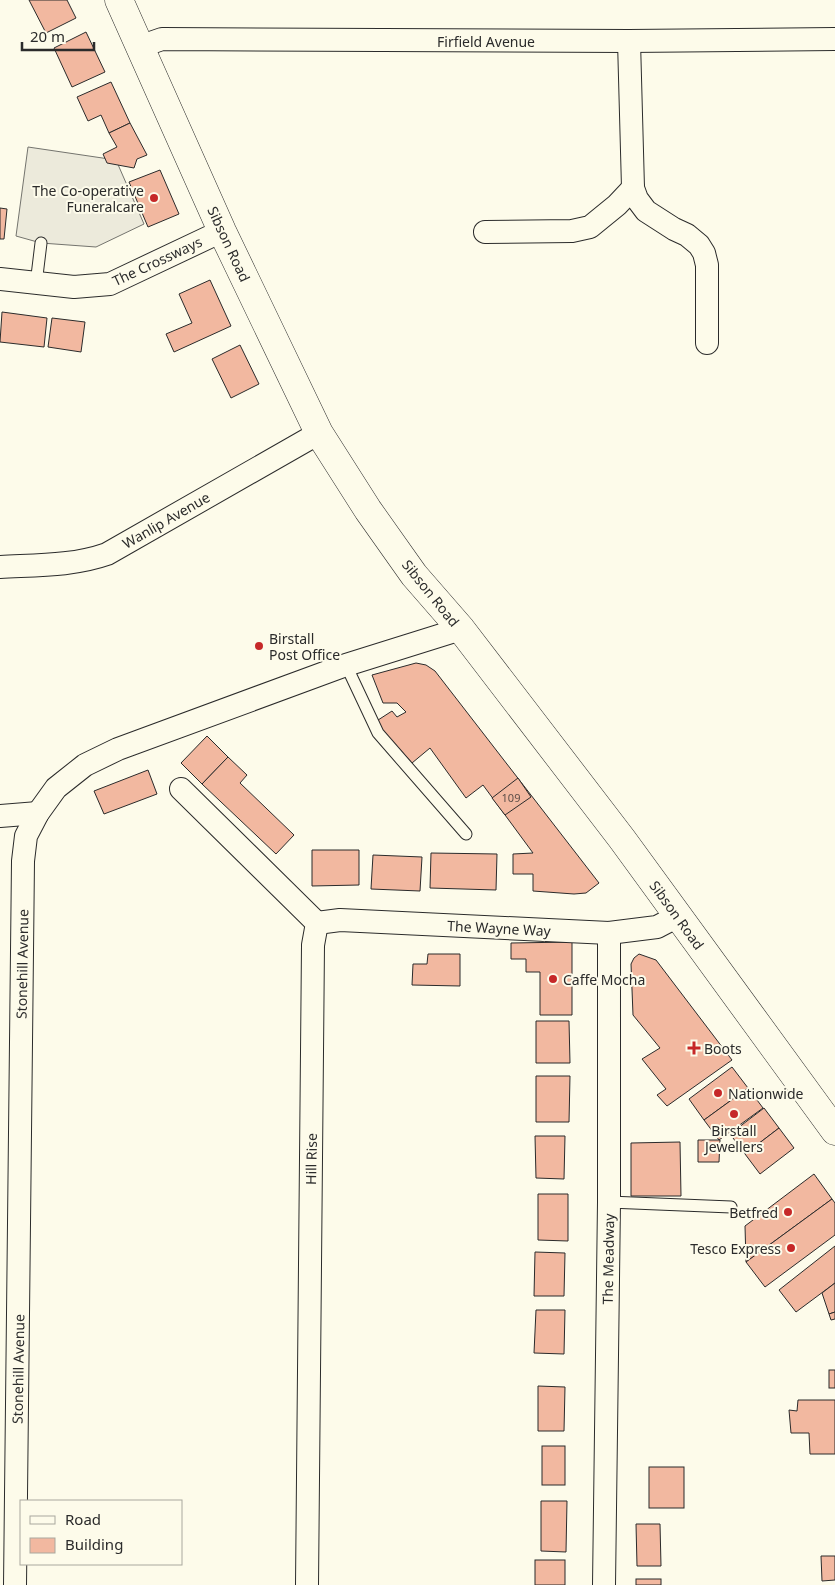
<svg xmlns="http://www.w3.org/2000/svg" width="835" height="1585" viewBox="0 0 835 1585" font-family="'Noto Sans',sans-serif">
<rect width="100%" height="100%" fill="#fdfbea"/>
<path fill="#eceadb" stroke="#74746e" d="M28,147L116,160L144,224L96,247L41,243L16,236Z"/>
<g fill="#f2b8a0" stroke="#2b2b2b">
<path d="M29,0H67L76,18L46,33Z"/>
<path d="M86,32L105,72L72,87L54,48Z"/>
<path d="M111,82L130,123L109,133L101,115L88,121L77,97Z"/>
<path d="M130,123L147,155L137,159L134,168L107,163L103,154L117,147L109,133Z"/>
<path d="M160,170L179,214L148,227L129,182Z"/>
<path d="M0,208L7,209L4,239H0Z"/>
<path d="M210,280L231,326L174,352L166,334L192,323L179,294Z"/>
<path d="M2,312L47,318L44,347L0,342Z"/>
<path d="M52,318L85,322L81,352L48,347Z"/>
<path d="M240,345L259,384L231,398L212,359Z"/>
<path d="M416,663L426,665L435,671L599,883L586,893L574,894L533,891V874H513V854L533,853L483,785L466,798L430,748L412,763L375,722L392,711L397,717L406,712L397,703H383L372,675Z"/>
<path d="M207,736L228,757L202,784L181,763Z"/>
<path d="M228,757L247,775L240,783L294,835L276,854L202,784Z"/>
<path d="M148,770L157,794L104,814L94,791Z"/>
<path d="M518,778L531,797L505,815L492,798Z"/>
<path d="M312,850H359V885L312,886Z"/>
<path d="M431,853L497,854L496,890L430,888Z"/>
<path d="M373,855L422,857L420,891L371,889Z"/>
<path d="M572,942V1015H540V972H526V959H511V943Z"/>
<path d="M428,954H460V986L412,985L413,964H427Z"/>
<path d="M639,954L656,960L732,1060L667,1106L657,1095L666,1089L642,1059L660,1048L633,1015L631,964L634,958Z"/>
<path d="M536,1021H569L570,1063H536Z"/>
<path d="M732,1067L748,1088L704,1120L689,1099Z"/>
<path d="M536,1076H570L569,1122H536Z"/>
<path d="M748,1088L763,1108L719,1140L704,1120Z"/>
<path d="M764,1108L779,1128L745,1154L730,1134Z"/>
<path d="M779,1128L794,1148L760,1174L745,1154Z"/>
<path d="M535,1136H565L564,1179L536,1178Z"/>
<path d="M698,1140H720L719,1162H698Z"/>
<path d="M680,1142L681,1196H631V1143Z"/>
<path d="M814,1174L832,1199L746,1262L745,1226Z"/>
<path d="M538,1194H568V1241L538,1240Z"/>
<path d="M832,1199L835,1203V1235L765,1287L746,1262Z"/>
<path d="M835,1246V1283L796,1312L779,1290Z"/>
<path d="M535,1252L565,1253L564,1296H534Z"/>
<path d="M835,1283V1312L829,1314L822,1293Z"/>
<path d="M536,1310H565L564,1354L534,1353Z"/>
<path d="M835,1312V1319L831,1320L829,1314Z"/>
<rect x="829" y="1370" width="6" height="18"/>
<path d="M538,1386L565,1387L564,1431H538Z"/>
<path d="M798,1400H835V1454H810L809,1433H791L789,1410L797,1411Z"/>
<rect x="542" y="1446" width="23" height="39"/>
<rect x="649" y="1467" width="35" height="41"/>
<path d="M541,1501H567L566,1552L541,1551Z"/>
<path d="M636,1524H660L661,1566H637Z"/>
<path d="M821,1556H835V1580L822,1581Z"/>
<rect x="535" y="1560" width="30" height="25"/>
<rect x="636" y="1579" width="25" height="6"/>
</g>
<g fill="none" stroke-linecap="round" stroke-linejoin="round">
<defs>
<g id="lane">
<path d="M36,284L41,243"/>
<path d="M346,665L378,733L466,834"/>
<path d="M609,1202L731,1207"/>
</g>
<g id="street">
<path d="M629,41L633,188L637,199L646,211L674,229L687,235L699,245L704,253L707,265V343"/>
<path d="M139,47L162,39L629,41L835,39"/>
<path d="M485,232L572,231L590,227L617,205L633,188"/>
<path d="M0,279L74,287L110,284L222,231"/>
<path d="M0,567C36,565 73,566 107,554L319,433"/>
<path d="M181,789L317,923L313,945L307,1585"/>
<path d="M0,816L38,813"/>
<path d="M317,923L340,920L609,933L657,927L678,916"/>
<path d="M15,1585L23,861L26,836L38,813L56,788L85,765L118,749L346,665L461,629"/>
<path d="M604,1585L609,1202V933"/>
</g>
<path id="secondary" d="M119,0L222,231L319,433L368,510L414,575L461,629L622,839L835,1131"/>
</defs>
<use href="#lane" stroke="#2b2b2b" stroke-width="13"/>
<use href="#street" stroke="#2b2b2b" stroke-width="24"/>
<use href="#secondary" stroke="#2b2b2b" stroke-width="29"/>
<use href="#lane" stroke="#fdfbea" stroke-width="11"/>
<use href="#street" stroke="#fdfbea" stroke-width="22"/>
<use href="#secondary" stroke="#fdfbea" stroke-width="28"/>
</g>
<g fill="#c62828" stroke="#fdfbea" stroke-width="2">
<circle cx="154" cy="198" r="5"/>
<circle cx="259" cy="646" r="5"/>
<circle cx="553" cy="979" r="5"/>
<path d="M691.5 1040.5h5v5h5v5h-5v5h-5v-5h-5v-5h5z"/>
<circle cx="718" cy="1093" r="5"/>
<circle cx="734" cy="1114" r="5"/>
<circle cx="788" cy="1212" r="5"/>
<circle cx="791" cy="1248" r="5"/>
</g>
<g text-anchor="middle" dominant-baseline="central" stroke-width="4" stroke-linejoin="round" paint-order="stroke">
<g font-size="11" fill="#5d4e48">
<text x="511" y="797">109</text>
</g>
<g font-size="14" fill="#2b2b2b" stroke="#fdfbea">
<text x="486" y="41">Firfield Avenue</text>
<text transform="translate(229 244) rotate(65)">Sibson Road</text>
<text transform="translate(157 261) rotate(-25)">The Crossways</text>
<text transform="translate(166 520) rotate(-30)">Wanlip Avenue</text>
<text transform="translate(431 593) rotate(51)">Sibson Road</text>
<text transform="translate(677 915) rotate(54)">Sibson Road</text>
<text transform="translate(499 928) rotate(3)">The Wayne Way</text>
<text transform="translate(22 964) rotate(-89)">Stonehill Avenue</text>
<text transform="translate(311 1159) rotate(-89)">Hill Rise</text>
<text transform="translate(608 1259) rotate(-89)">The Meadway</text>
<text transform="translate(18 1369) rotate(-89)">Stonehill Avenue</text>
</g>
<g font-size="14" fill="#2b2b2b" stroke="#fdfbea" text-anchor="start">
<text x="144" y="190" text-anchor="end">The Co-operative<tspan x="144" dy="16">Funeralcare</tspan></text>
<text x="269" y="638">Birstall<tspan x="269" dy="16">Post Office</tspan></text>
<text x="563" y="979">Caffe Mocha</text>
<text x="704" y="1048">Boots</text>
<text x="728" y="1093">Nationwide</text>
<text x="734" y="1130" text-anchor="middle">Birstall<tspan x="734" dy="16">Jewellers</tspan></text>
<text x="778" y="1212" text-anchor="end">Betfred</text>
<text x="781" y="1248" text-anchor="end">Tesco Express</text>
</g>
</g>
<rect x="20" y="1500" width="162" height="65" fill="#fdfbea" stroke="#a9a89e"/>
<rect x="30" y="1516" width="25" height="8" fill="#fdfbea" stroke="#a9a89e"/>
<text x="65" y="1525" font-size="15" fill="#2b2b2b">Road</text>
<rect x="30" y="1538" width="25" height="15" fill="#f2b8a0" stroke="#a9a89e"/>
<text x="65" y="1550" font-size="15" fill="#2b2b2b">Building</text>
<path d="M22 42v8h72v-8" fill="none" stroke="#2b2b2b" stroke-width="2.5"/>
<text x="30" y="42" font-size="15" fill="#2b2b2b" stroke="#fdfbea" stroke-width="4" paint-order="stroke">20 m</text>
</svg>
